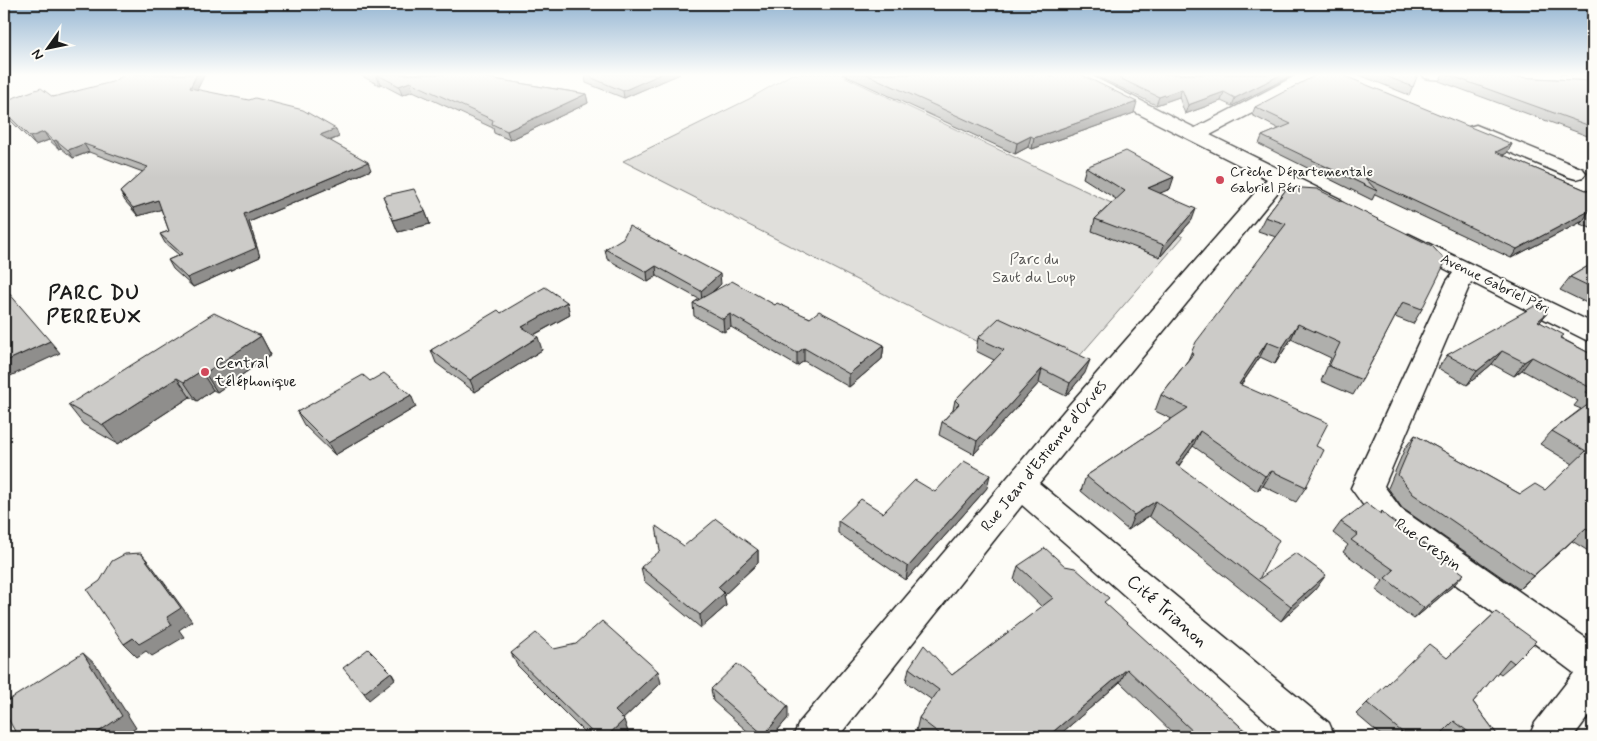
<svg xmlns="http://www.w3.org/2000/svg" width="1597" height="741" viewBox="0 0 1597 741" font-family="Mynerve,sans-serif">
<rect width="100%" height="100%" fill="#fdfcf7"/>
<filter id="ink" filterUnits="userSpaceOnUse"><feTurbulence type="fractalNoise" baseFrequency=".02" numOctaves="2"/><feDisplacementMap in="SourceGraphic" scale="10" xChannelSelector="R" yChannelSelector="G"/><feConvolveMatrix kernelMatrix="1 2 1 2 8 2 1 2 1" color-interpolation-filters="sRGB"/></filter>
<g filter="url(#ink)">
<path fill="#e0dfdb" stroke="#7e7e7c" d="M792,74H839L1183,237L1057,382L623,161L749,99Z"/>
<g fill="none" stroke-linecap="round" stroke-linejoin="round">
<defs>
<g id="minor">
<path d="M1065,74H1088L1195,128L1299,74H1322L1319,78L1210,135L1340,199L1343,204L1340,209C1321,213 1299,196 1282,187L1039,483L1329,723L1335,737H1285L1022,505L838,737H793L799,723L1069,405L1267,179L1068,78Z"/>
<path d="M1422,74H1486L1488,77L1485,81L1479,82L1431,79L1425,78Z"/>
<path d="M1476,125L1583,169L1586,173L1583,177L1576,179L1569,177L1469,135L1466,131L1469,127Z"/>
<path d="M1409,234L1593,323V342L1584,339L1471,282L1384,486L1401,509L1593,643V710L1573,737H1529L1535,723L1574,673L1379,527L1351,488L1447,281L1453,273L1401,246L1397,241L1401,236Z"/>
</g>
</defs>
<use href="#minor" stroke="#1c1c1c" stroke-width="3"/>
<use href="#minor" fill="#fdfcf7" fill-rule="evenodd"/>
</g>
<g fill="#afafac" stroke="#1c1c1c">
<path d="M358,74H464L586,94L588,103L510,140L494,133L493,128L413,91L402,95L381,84L379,85Z"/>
<path d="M680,74L624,98L586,83L585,75Z"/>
<path d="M842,74H1046L1134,113L1032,149L1028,147L1015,154Z"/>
<path d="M1092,74H1295L1232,106L1221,101L1185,114L1179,97L1156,105Z"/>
<path d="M1357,74H1418L1409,95Z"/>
<path d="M1443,74H1460L1593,81V138L1439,81Z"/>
<path d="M1560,74H1593V77V76Z"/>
<path d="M197,90L339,137L330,141L371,170L249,222L260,257L193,287L173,269L168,260L179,255L165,243L160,234L169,231L161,209L138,216L125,201L120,192L143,172L89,152L73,158L61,148L59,149L49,140L35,145L4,114V101L53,97Z"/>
<path d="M1255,107L1512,144L1507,153L1503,155L1593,193V229L1580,224L1583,221L1511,258L1375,194L1372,200L1259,144L1262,136L1279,129L1252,115Z"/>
<path d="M1086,167L1170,189L1159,193L1192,220L1160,257L1092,231L1095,219L1116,199L1083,178Z"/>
<path d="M1288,187L1422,309L1413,324L1395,317L1362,380L1353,395L1321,381L1331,358L1291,339L1275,364L1260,357L1241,385L1316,446L1306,487L1296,502L1263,486L1257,491L1193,446L1179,466L1259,579L1315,590L1281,621L1149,516L1128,530L1081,491L1086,476L1172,419L1155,411L1161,395L1188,360L1191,353L1276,237L1258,231L1265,217Z"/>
<path d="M383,196L425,211L430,224L398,232Z"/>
<path d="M605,249L721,284L713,292L775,305L884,345L882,359L849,387L804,361L797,366L731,327L724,332L694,316L693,303L699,299L657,276L648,282L607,259Z"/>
<path d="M1593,263V306L1560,290L1570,277Z"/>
<path d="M567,302L570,315L534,335L542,350L475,392L436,363L431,350L501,313Z"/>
<path d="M1547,313L1540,322L1561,338L1593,355V554L1572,541L1519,589L1402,508L1388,488L1405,448L1415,435L1520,494L1545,490L1573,464L1540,444L1552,431L1581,409L1574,406L1578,401L1522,370L1514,376L1492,364L1467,385L1438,368L1447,355Z"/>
<path d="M261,336L271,355L217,392L213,390L197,401L190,397L118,444L83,424L68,405Z"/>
<path d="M978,338L1085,373L1066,396L1039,383L974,454L939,435L942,422L953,410L955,400L994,360L976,351Z"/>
<path d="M370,381L416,407L335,455L304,425L297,412Z"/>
<path d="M987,488L906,580L838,533V521L883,513L935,492Z"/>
<path d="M1382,511L1387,517L1454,585L1414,619L1376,590L1383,581L1343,552L1348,545L1333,533L1341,522L1380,514Z"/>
<path d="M684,546L758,550V563L724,595L726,606L701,628L644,581L641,567Z"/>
<path d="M1018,566L1106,605L1252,737H1177L1120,682L1057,737H925L916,731L919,718L932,700L906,682L909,668L952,675L1042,607L1014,580Z"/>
<path d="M1496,612L1514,663L1501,674L1498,672L1473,702L1499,737H1449L1443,732L1438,737H1383L1356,714L1367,703L1447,658Z"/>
<path d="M554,649L661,683L623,719L628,732L622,737H589L517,665L511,653Z"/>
<path d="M711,689L788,718L772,737H754L713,701Z"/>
</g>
<g fill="#8f8e8c" stroke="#1c1c1c">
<path d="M197,74H205L194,96L190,88Z"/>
<path d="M661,74H680L624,98L623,91Z"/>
<path d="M1282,74H1295L1232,106L1235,98Z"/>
<path d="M378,75L381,84L379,85L376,76Z"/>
<path d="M410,82L413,91L402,95L399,86Z"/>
<path d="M1182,89L1179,97L1156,105L1159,97Z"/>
<path d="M1224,92L1221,101L1185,114L1188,105Z"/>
<path d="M586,94L588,103L510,140L507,131Z"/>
<path d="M1137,102L1134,113L1032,149L1034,138Z"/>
<path d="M336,129L339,137L323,143L320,135Z"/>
<path d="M44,132L49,140L35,145L30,137Z"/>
<path d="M1031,136L1028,147L1015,154L1017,143Z"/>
<path d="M56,140L61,148L59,149L54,141Z"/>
<path d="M84,144L89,152L73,158L68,150Z"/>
<path d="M1512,144L1507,153L1491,161L1496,152Z"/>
<path d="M368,162L371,170L249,222L260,257L193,287L187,278L244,214Z"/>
<path d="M1174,177L1170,189L1144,200L1148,188Z"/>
<path d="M158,200L163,209L138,216L133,208Z"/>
<path d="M1196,209L1192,220L1160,257L1164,245Z"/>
<path d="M425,211L430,224L398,232L393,220Z"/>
<path d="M1589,211L1583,221L1511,258L1517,249Z"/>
<path d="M656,266L657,276L648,282L647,272Z"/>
<path d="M720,274L721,284L702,301L701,291Z"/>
<path d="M567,302L570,315L526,339L522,327Z"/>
<path d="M1547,313L1537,326L1538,321Z"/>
<path d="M730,314L731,327L724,332L723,319Z"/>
<path d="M1298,324L1291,339L1275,364L1282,348Z"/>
<path d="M261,336L271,355L217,392L205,373Z"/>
<path d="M538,337L542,350L475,392L470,380Z"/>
<path d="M50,341L60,353L4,379V362Z"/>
<path d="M1267,342L1260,357L1231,399L1239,384Z"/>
<path d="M884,345L882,359L849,387V374Z"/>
<path d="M804,348V361L797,366V353Z"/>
<path d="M1502,351L1492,364L1467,385L1477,371Z"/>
<path d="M1532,357L1522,370L1514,376L1524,362Z"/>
<path d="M1090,360L1085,373L1066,396L1070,383Z"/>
<path d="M1042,369L1039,383L974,454L977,441Z"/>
<path d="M201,371L213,390L197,401L184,382Z"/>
<path d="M177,378L190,397L118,444L103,425Z"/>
<path d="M411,395L416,407L335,455L328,443Z"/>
<path d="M1200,431L1193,446L1169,479L1176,464Z"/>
<path d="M1272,471L1263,486L1257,491L1265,476Z"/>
<path d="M990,475L987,488L906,580L908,567Z"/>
<path d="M1156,501L1149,516L1128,530L1134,515Z"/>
<path d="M1586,528L1572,541L1519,589L1533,576Z"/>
<path d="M758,550V563L724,595L726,606L701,628L700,615L718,587Z"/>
<path d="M141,553L152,566L192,621L179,630L184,637L152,656L146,651L137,657L124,644L167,617Z"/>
<path d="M1464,574L1454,585L1414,619L1424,608Z"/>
<path d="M1326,575L1315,590L1281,621L1291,606Z"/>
<path d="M83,653L96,665L136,728L122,737H100L97,733Z"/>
<path d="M1127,669L1120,682L1057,737H1047Z"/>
<path d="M658,671L661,683L619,723L615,711Z"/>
<path d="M391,672L395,679L369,700L364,693Z"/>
<path d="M788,706V718L772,737H764V735Z"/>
<path d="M624,720L628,732L622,737H606Z"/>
</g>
<g fill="#cccbc8" stroke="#1c1c1c">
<path d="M126,74H197L190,88L249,100L255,98L303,110L336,129L320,135L368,162L244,214L256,248L187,278L168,260L182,254L160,234L169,231L158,200L133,208L120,192L148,167L84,144L68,150L56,140L54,141L44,132L30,137L4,111V101L41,88L53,97L112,82Z"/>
<path d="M372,74H464L586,94L507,131L492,124L493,120L410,82L399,86L378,75L376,76Z"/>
<path d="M588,74H661L623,91L585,75Z"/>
<path d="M866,74H1046L1051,77L1060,74H1080L1137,102L1034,138L1031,136L1017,143Z"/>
<path d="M1111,74H1282L1235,98L1224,92L1188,105L1182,89L1159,97Z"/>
<path d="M1318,74H1340L1512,144L1496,152L1593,193V209L1517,249L1365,178L1377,191L1262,136L1291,124L1255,107Z"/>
<path d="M1381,74H1418L1413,87Z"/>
<path d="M1446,74H1460L1593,81V127Z"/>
<path d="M1126,151L1174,177L1148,188L1196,209L1164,245L1095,219L1125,191L1086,167Z"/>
<path d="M1288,187L1317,189L1432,246L1446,261L1422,309L1403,302L1362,380L1329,366L1340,343L1298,324L1282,348L1267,342L1239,384L1328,423L1316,446L1324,450L1306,487L1272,471L1265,476L1200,431L1176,464L1279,540L1259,579L1296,553L1326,575L1291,606L1156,501L1134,515L1086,476L1188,408L1161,395L1193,354L1191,353L1196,342L1286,224L1265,217Z"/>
<path d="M414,189L425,211L393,220L383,196Z"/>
<path d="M629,226L720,274L701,291L656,266L647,272L605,249L623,238Z"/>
<path d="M1593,263V288L1570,277Z"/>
<path d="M732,281L775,305L777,303L810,318L819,311L884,345L849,374L804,348L797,353L730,314L723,319L693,303Z"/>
<path d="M545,287L567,302L522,327L538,337L470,380L431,350L498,310L501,313Z"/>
<path d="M8,292L50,341L4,362V294Z"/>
<path d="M1540,303L1547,313L1538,321L1564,335L1560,338L1593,355V396L1586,392L1591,388L1532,357L1524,362L1502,351L1477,371L1447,355Z"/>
<path d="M214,313L261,336L205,373L201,371L184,382L177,378L103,425L68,405Z"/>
<path d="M999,318L1090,360L1070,383L1042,369L977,441L942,422L959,404L955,400L1004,350L978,338Z"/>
<path d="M384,373L411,395L328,443L297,412L363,375L370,381Z"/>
<path d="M1593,401V533L1586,528L1533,576L1413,494L1398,475L1415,435L1520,494L1535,484L1545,490L1586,451L1552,431Z"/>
<path d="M964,461L990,475L908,567L838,521L861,499L883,513L915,480L935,492Z"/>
<path d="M1366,503L1381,514L1382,511L1387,517L1464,574L1424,608L1385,578L1394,570L1351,540L1358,534L1341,522Z"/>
<path d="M716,519L758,550L718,587L724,593L700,615L641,567L660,551L656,526L684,546Z"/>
<path d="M1045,548L1065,566L1075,568L1109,598L1104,602L1252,737H1199L1127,669L1047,737H944L919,718L939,690L909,668L924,645L952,675L1053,598L1018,566Z"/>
<path d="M141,553L181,608L167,617L172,625L139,644L133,638L124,644L87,590L100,581L112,561L125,554Z"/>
<path d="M1496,612L1536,641L1514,663L1509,659L1473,702L1499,737H1475L1454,721L1438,737H1408L1367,703L1429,644L1447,658Z"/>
<path d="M602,621L658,671L615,711L624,720L606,737H597L511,653L536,633L554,649L576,644Z"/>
<path d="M368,649L391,672L364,693L343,668Z"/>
<path d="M83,653L122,716L97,733L100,737H18L4,711V703Z"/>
<path d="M737,664L788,706L764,735L711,689Z"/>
</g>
</g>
<linearGradient id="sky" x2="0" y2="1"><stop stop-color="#94b5d2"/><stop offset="0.42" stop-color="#fefefb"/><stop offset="1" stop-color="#fefefb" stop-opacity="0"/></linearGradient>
<rect width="1597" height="178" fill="url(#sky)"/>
<g fill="#d1495b" stroke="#fdfcf7" stroke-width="2">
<circle cx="1220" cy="180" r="5"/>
<circle cx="205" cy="372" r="5"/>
</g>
<g text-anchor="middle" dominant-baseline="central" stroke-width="4" stroke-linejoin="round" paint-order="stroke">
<g font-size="14" fill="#1c1c1c" stroke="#fdfcf7" text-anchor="start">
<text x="1230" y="172">Crèche Départementale<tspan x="1230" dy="16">Gabriel Péri</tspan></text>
</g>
<g font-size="14" fill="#1c1c1c" stroke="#fdfcf7">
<text transform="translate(1495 284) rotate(26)">Avenue Gabriel Péri</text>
</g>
<g font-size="16" fill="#575655" stroke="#fdfcf7">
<text x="1034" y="259">Parc du<tspan x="1034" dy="18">Saut du Loup</tspan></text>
</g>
<g font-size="16" fill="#1c1c1c" stroke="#fdfcf7" text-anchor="start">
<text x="215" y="363">Central<tspan x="215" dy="18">téléphonique</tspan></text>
</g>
<g font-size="16" fill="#1c1c1c" stroke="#fdfcf7">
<text transform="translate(1044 456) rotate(-51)">Rue Jean d'Estienne d'Orves</text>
<text transform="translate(1428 545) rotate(36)">Rue Crespin</text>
</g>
<g font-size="19" fill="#1c1c1c" stroke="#fdfcf7">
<text transform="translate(1167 611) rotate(41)">Cité Trianon</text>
</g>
<g font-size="21" font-weight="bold" letter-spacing="1" fill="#1c1c1c" stroke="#fdfcf7">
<text x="94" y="293">PARC DU<tspan x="94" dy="24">PERREUX</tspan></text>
</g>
</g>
<rect width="1597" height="741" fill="none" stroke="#fdfcf7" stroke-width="20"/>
<rect x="10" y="10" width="1577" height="721" fill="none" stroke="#1c1c1c" stroke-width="2" filter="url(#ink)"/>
<g transform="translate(48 48) rotate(237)" stroke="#fdfcf7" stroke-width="4" paint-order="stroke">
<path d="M0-4L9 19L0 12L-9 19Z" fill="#1c1c1c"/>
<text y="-8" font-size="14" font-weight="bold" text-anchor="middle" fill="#1c1c1c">N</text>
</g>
</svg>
